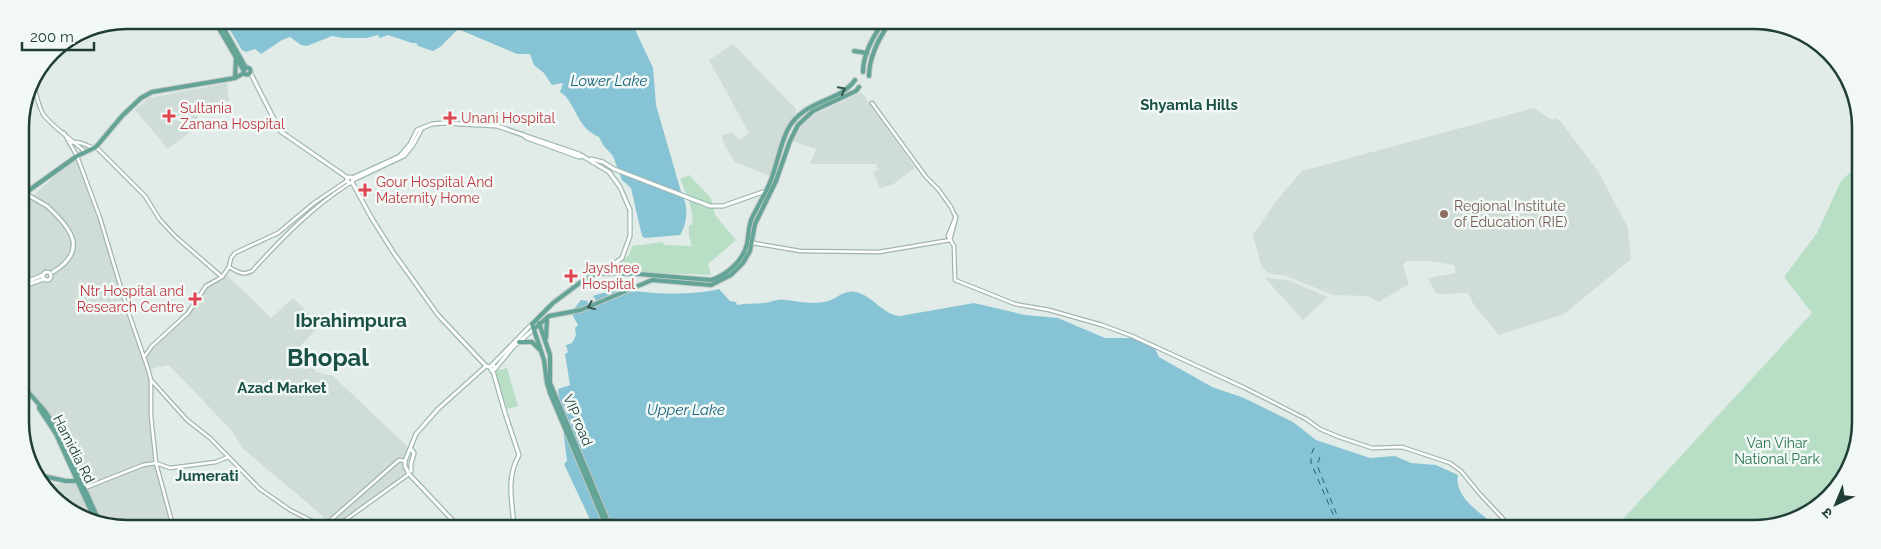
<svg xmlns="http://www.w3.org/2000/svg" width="1881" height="549" viewBox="0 0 1881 549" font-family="Raleway,'Noto Sans Devanagari',sans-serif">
<rect width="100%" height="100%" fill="#e1ece8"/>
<g fill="#cfdcd7">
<path d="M733,44L796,109L795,116L788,125L781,141L770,176L735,162L724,144L722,135L733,132L739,140L749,133L709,60Z"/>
<path d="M227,83L229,101L193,108L201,123L168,149L135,110L149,98Z"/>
<path d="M860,93L863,94L915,168L892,185L880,188L873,172L878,170L876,164H810L816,149L792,141L804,123L816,114Z"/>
<path d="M1534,108L1552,120L1555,118L1561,122L1598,171L1628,228L1631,259L1564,314L1499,335L1474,305L1468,293L1436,294L1428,278L1456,273L1454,265L1428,261H1406L1403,266L1409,284L1379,302L1368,296L1333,295L1286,276L1268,273L1261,265L1253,235L1277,200L1302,171Z"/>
<path d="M77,156L145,357L206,286L224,272L271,318L293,298L321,325L300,346L310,355L316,372L333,376L410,449L405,465L412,469L409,474L337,526H326L323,516L242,448L232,431L169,365L149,369L156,463L174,526L100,525L47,493L41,480L57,484L78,482L48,418L22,391L21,207Z"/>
<path d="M1265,278L1288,280L1328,297L1303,320Z"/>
</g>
<g fill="#b8dec5">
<path d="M1859,164L1857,449L1819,507L1761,529H1632L1624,518L1812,313L1784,277L1817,233L1841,181Z"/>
<path d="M689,175L711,198L715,215L736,240L708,264L711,275L612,271L629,255L632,246L663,242L664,245L692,246L689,236V225H692C694,209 686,193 680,179Z"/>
<path d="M507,368L518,406L507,409L495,371Z"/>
</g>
<g fill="#86c3d4">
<path d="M224,20L631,21L653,68L656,105L682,195C689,207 687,224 680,235L645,238L642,236L631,188L622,180L613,156L603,145L599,137C575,127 576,101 560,92L563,83L552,85L544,73L534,65L530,54H517L458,29L440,47L433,51L418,46L416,43H412L388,35L380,38L378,35L366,38H343L332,36L307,46L301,45L290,37L282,40L261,54L255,49L246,52L242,50Z"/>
<path d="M719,289L730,301L736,302L737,305C747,303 755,304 764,303C772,302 778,298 786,300C802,302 808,304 824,302C837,300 843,289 856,292C873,296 883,315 900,316L974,303L1025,315L1058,318L1105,338H1135L1154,347L1159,357L1212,387L1244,398L1293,422L1316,440L1370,458L1395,456L1411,463L1436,465L1458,475C1453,498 1484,515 1499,528L593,526L564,464L567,461L558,389L570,385L565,354L568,352L566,345L572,343L576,335L575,328L578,325L573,316L574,309L581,300L588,301L587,303L594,305L597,302L593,296C614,288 633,291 654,293C676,294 699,294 719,289Z"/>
</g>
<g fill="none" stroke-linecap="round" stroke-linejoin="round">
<g stroke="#18657c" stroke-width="1" stroke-dasharray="6 5" stroke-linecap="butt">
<path d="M1314,448L1311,455V463L1339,528"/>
<path d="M1320,457L1317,465L1342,528"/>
</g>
<defs>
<g id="tertiary">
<path d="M33,79C35,90 37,103 43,114C50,125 74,141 85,152"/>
<path d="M872,103L926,177L938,189L951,207L956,218L950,240"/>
<path d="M64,133L77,156L100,218L127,308L148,369L151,380V416L156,463L173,526"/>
<path d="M70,143C78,140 86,145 93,148"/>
<path d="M96,147L145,196L160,220L176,237L222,277"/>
<path d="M956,216L948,236L954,246L955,280L1015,304L1049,310L1102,325L1132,336L1245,388L1306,419L1320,429L1339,437L1372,448L1402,447L1450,463L1461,471L1479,493L1508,524L1510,528"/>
<path d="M747,242L800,251L879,252L950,240"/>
<path d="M229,267C238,272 243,276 252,271C283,237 311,208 350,183"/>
<path d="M144,357L152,346L188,313L206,286L222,277L229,267L231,258L235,253L278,233L314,203L348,180"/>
<path d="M151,380L187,420L210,438L260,489L290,510L322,526"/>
<path d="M85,488L143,465L156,463L170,468L216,462L228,457"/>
<path d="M324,526L399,460L405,461"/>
<path d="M337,526L409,474"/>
</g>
<g id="secondary">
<path d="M250,72L280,131L348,178"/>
<path d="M522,134L527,138L579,157L583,156"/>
<path d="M591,159L603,162L614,169L710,206H723L766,191"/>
<circle cx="350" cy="180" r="3"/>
<path d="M352,178L400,156L410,144L417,130L432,124L443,123L497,126L579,154L609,172L620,187L630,210V236L622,258L602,273"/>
<path d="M353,180L404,156L413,145L421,130"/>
<path d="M352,182L371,217L393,252L438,315L486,366L490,367"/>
<path d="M47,206C71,228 89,250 53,272"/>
<circle cx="47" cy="276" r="4"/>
<path d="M21,284L43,275"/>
<path d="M21,287L44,279"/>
<path d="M493,365L495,368L492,371L490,367L532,324"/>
<path d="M495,369L513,347L534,329"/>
<path d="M493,371L505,413L519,455C506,478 512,500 514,526"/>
<path d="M411,449L414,453L411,464V471"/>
<path d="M458,526L409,474L405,466V461L416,434L438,409L486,366"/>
</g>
<g id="primary">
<path d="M214,20L244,71"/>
<path d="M219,20L246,68"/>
<path d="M854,51L867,53"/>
<circle cx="247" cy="71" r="3.5"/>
<path d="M863,72C863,54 873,37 883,22"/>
<path d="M869,76C869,56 879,38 890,22"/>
<path d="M235,78L236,58"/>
<path d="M21,196L77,156L96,147L122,116L141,98L152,92L235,78L244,73"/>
<path d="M539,323L550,355V383L610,526"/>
<path d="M534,329L549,316L581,310L652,280L711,285L731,275L743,263L750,251L755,224L776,181L790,141L798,125L813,111L856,91L859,87"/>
<path d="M546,338L547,318"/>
<path d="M519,342H532L539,349"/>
<path d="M22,385L44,410L59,432L101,525"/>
<path d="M39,408L56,434L97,524"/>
<path d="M38,475L66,481H80"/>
<path d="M606,526L550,393L547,383L544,360L532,324L553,303L581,282L597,273L638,274L711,280C727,275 743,261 747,244C749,235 748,226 752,218C758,205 766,193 771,180C777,164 780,145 788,129C804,99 839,103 855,80"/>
</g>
</defs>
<use href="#tertiary" stroke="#a3b4af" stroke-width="5"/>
<use href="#secondary" stroke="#9eb8b1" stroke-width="5.5"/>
<use href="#primary" stroke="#c1c9c7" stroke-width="6"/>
<use href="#tertiary" stroke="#fff" stroke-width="2.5"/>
<use href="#secondary" stroke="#fff" stroke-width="3"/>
<use href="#primary" stroke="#63a497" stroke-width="4"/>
<defs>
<path id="secondary-bridge" d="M21,191L47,206"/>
</defs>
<use href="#secondary-bridge" stroke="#9eb8b1" stroke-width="5.5" stroke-linecap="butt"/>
<use href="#secondary-bridge" stroke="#fff" stroke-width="3"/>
</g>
<defs><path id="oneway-chevron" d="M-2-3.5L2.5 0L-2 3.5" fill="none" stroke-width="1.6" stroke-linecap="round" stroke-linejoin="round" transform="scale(1.25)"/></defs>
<g stroke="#31574f">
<use href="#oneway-chevron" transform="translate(842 90) rotate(-28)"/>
<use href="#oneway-chevron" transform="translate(591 306) rotate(158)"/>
</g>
<g fill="#e0444e" stroke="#f1f8f5" stroke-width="2">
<path d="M166.5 108.5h5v5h5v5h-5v5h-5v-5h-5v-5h5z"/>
<path d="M447.5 110.5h5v5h5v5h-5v5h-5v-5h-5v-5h5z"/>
<path d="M362.5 182.5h5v5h5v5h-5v5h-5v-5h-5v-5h5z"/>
<path d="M568.5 268.5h5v5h5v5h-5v5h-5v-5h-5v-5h5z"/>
<path d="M192.5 291.5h5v5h5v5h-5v5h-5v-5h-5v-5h5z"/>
</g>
<circle fill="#8d6e63" stroke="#f1f8f5" stroke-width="2" cx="1444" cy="214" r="5"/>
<g text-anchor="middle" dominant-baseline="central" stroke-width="5" stroke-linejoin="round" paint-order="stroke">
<g font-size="14" fill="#be3a42" stroke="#f1f8f5" text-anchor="start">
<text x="180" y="108">Sultania<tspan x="180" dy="16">Zanana Hospital</tspan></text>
<text x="461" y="118">Unani Hospital</text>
<text x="376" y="182">Gour Hospital And<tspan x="376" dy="16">Maternity Home</tspan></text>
<text x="582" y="268">Jayshree<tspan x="582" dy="16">Hospital</tspan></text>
<text x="184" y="291" text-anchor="end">Ntr Hospital and<tspan x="184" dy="16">Research Centre</tspan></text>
</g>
<g font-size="14" fill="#785e54" stroke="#f1f8f5" text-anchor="start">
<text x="1454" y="206">Regional Institute<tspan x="1454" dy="16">of Education (RIE)</tspan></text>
</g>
<g font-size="14" fill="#203d37" stroke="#f1f8f5">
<text transform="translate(578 420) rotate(67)">VIP road</text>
<text transform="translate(74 449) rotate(63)">Hamidia Rd</text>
</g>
<g font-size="14" fill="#28764b" stroke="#f1f8f5">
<text x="1777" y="443">Van Vihar<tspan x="1777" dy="16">National Park</tspan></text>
</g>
<g font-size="15" font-style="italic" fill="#18657c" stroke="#f1f8f5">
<text x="609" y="81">Lower Lake</text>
<text x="686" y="410">Upper Lake</text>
</g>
<g font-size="15" font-weight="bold" fill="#1b5047" stroke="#f1f8f5">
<text x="1189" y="105">Shyamla Hills</text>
<text x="282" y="388">Azad Market</text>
<text x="207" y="476">Jumerati</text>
</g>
<g font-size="19" font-weight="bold" fill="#1b5047" stroke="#f1f8f5">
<text x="351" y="320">Ibrahimpura</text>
</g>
<g font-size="24" font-weight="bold" fill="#1b5047" stroke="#f1f8f5">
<text x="328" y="357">Bhopal</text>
</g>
</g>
<path d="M0 0H1881V549H0ZM127 29H1754A98 98 0 0 1 1852 127V422A98 98 0 0 1 1754 520H127A98 98 0 0 1 29 422V127A98 98 0 0 1 127 29Z" fill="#f1f8f5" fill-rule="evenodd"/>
<path fill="none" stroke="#203d37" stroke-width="2.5" d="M127 29H1754A98 98 0 0 1 1852 127V422A98 98 0 0 1 1754 520H127A98 98 0 0 1 29 422V127A98 98 0 0 1 127 29Z"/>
<g transform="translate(1836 504) rotate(224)" stroke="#f1f8f5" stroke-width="4" paint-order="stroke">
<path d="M0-4L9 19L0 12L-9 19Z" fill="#203d37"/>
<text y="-8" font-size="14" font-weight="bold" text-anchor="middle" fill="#203d37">उ</text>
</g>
<path d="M22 42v8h72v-8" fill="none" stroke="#203d37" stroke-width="2.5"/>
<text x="30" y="42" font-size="15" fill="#203d37" stroke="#f1f8f5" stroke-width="4" paint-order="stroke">200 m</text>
</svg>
